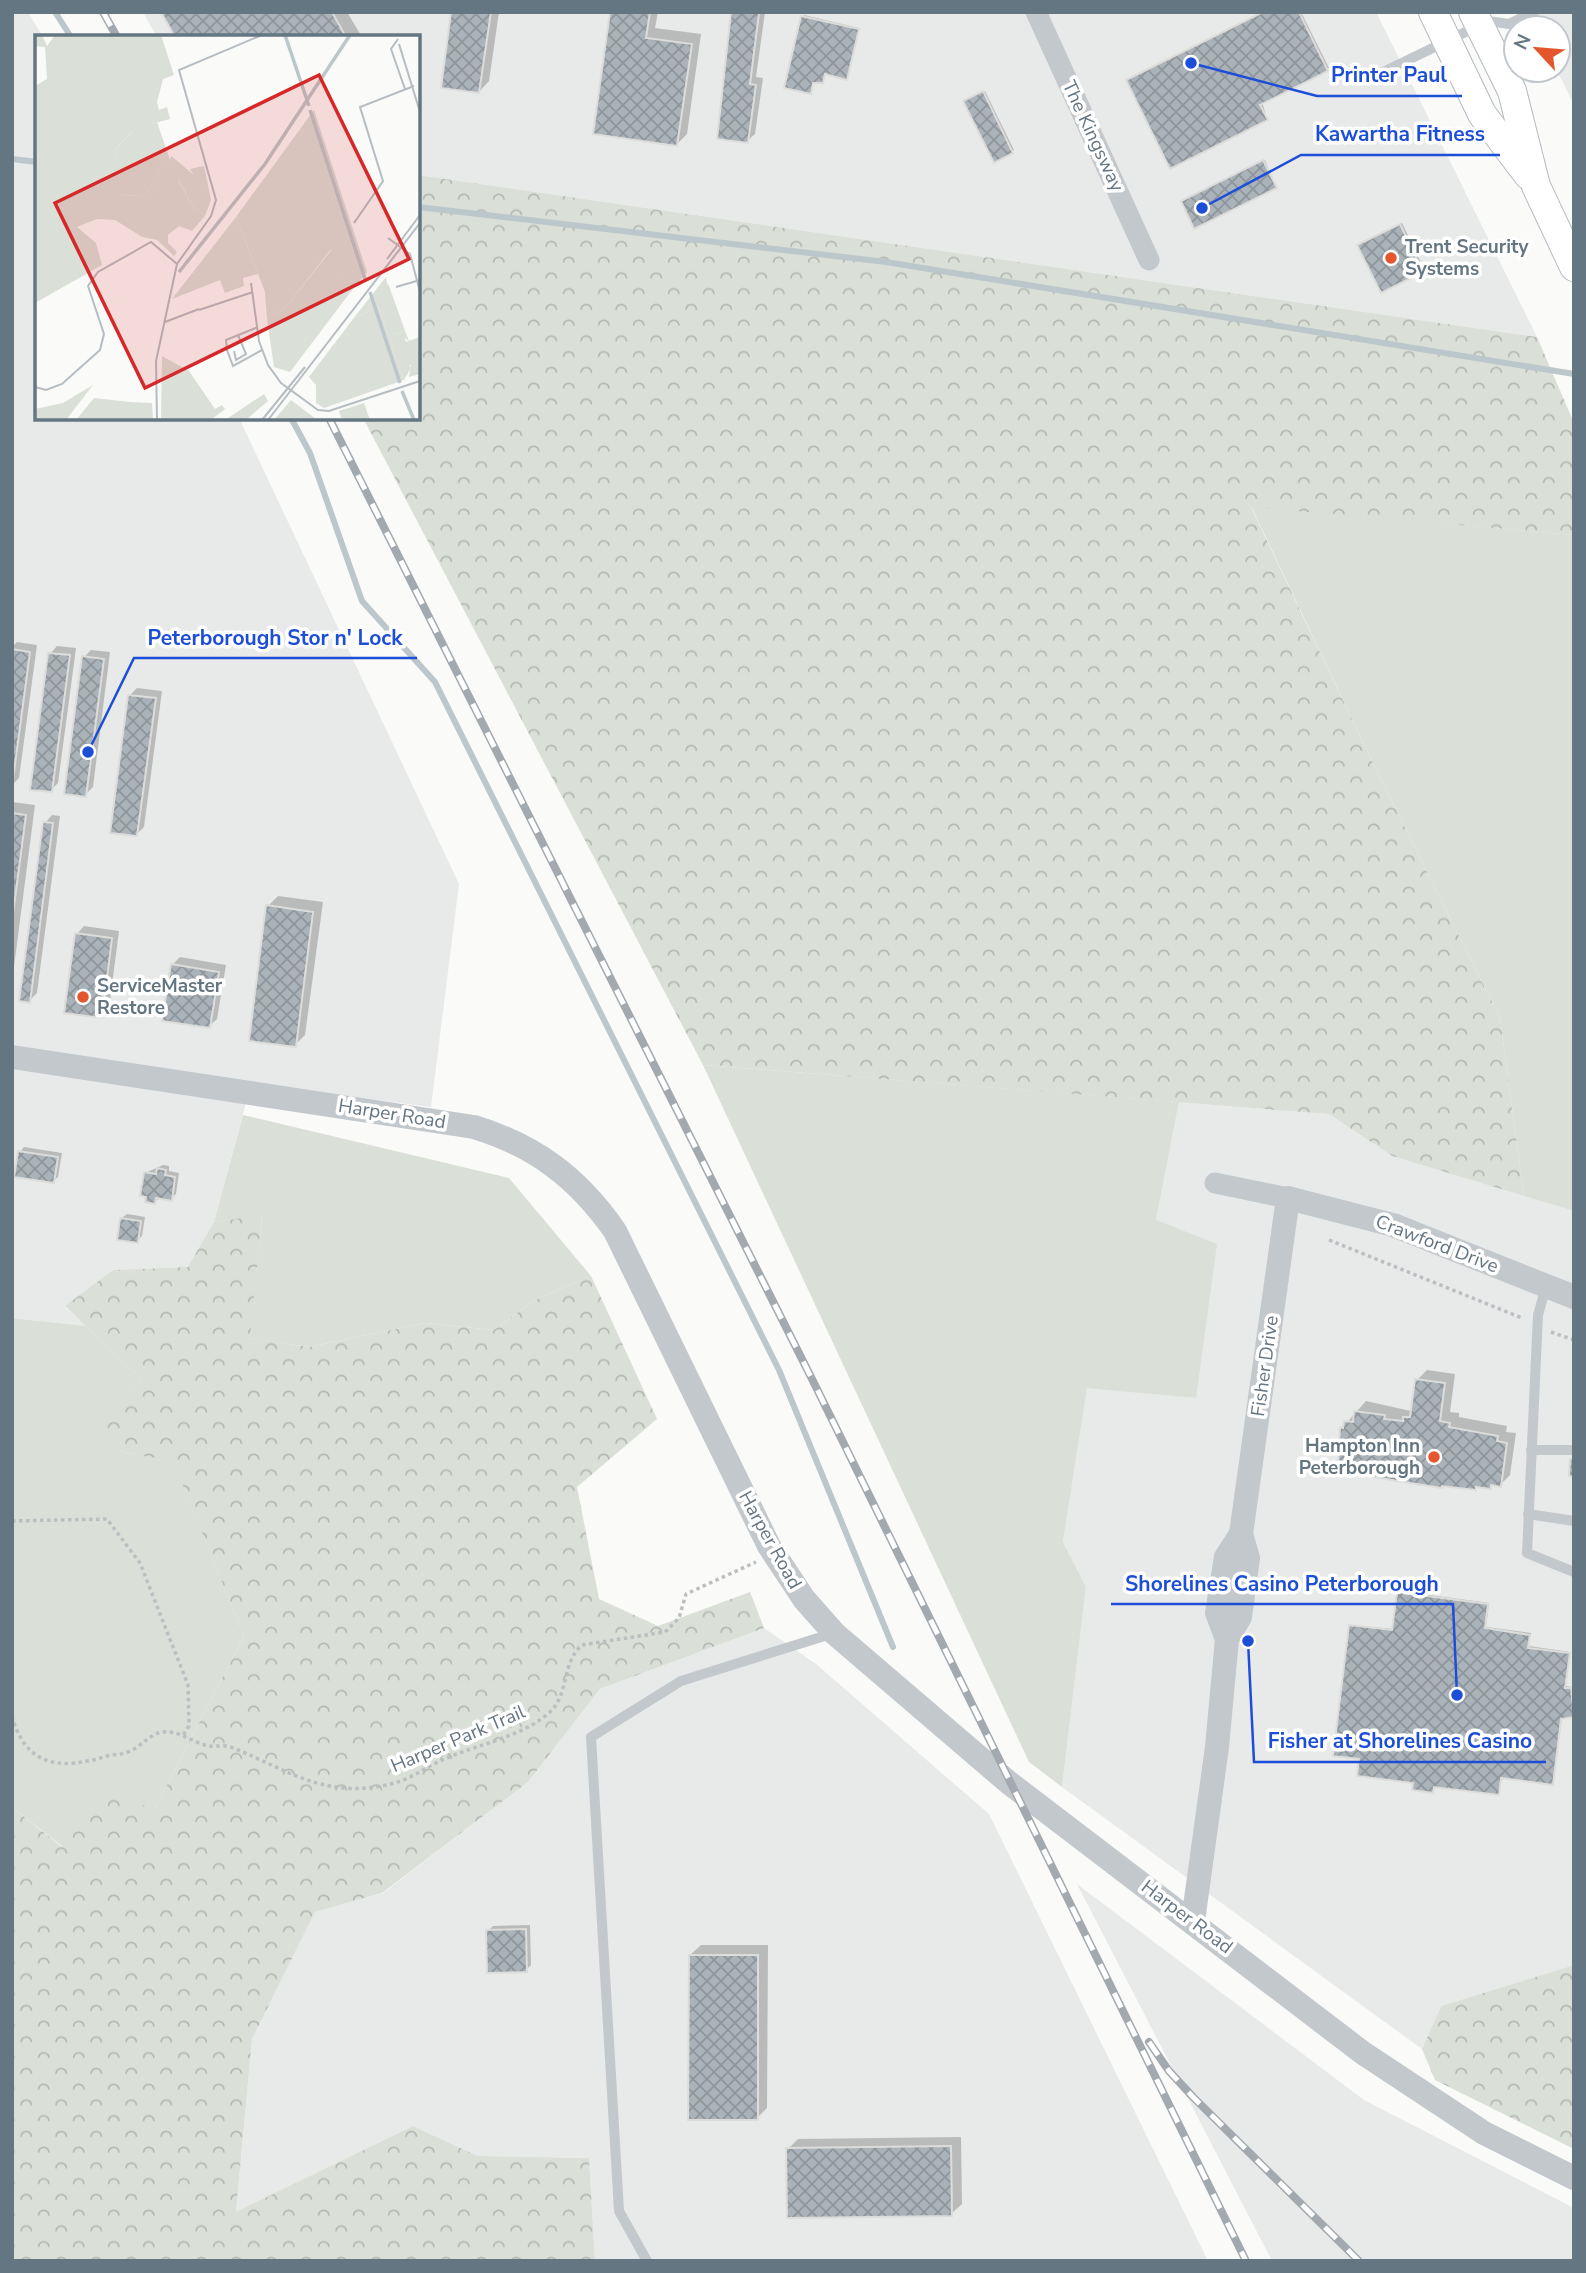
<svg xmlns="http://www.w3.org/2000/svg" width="1586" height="2273" viewBox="0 0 1586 2273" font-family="'Nunito Sans',sans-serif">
<defs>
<pattern id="forest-crowns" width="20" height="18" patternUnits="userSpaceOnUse" patternTransform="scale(1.75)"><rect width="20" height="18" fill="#dadfd7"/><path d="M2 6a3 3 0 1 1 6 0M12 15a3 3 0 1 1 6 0" fill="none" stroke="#b4b9b4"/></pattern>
<pattern id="building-cross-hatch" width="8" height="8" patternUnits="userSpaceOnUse" patternTransform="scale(1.75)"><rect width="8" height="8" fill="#aab3b9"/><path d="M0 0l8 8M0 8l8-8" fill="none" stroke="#8e969c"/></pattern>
</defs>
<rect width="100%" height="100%" fill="#fafaf8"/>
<g fill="#e8e9e9">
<path d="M12,12H28L43,37H37V418H239L459,884L431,1107L251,1084L214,1222L189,1267L113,1270L65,1307L86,1326L12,1318Z"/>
<path d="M143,12H1376L1537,337L418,175V37H157Z"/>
<path d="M1530,12H1574V105L1557,70L1558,28H1537Z"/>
<path d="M1179,1102L1329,1114L1392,1156L1574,1211V1965L1441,2006L1422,2049L1062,1787L1086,1587L1063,1542L1087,1387L1196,1398L1156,1220Z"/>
<path d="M764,1628L816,1664L989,1814L1208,2261H595L589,2158L478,2156L413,2126L236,2213L252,2039L315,1912L383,1893L528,1782L600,1689Z"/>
<path d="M1077,1884L1364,2100L1574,2208V2261H1272Z"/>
</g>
<g fill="#dadfd7">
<path d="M1251,506L1574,535V1211L1524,1196L1500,1018L1379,776Z"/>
<path d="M703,1065L1179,1102L1156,1220L1217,1244L1196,1398L1087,1388L1063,1542L1086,1587L1062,1787L1029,1762Z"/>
<path d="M243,1115L509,1178L591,1276L535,1300L494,1330L425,1323L309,1347L249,1338L262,1216L214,1222Z"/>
<path d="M12,1318L86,1326L141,1379L99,1437L126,1453L173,1460L244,1636L155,1808L63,1847L12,1807Z"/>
</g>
<g fill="url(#forest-crowns)">
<path d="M418,175L1537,337L1574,423V535L1251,507L1379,776L1500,1018L1524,1196L1392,1156L1329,1114L703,1065L363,418H418Z"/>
<path d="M262,1215L250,1338L309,1347L425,1323L494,1330L535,1300L591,1276L657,1419L577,1487L599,1599L658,1626L750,1592L764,1628L600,1689L528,1782L382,1893L315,1912L252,2039L236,2212L413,2126L478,2156L589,2158L595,2261H12V1807L62,1847L100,1794L155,1808L244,1636L173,1461L126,1453L98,1437L141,1379L65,1306L113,1270L188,1267L214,1222Z"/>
<path d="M1574,1965V2149L1435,2080L1422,2049L1441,2006Z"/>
</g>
<g fill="#0003">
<path d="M163,12H347L362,37H177Z"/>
<path d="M453,12H499L489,81L479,92Z"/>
<path d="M612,12H658L655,28L701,34L687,134L677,144Z"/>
<path d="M733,12H765L756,77L763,78L755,134L747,141Z"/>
<path d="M1264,12H1301L1329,68L1262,102L1267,119L1171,167Z"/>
<path d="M804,15L859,28L848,76L826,73L822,81H814L810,93Z"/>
<path d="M985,91L1014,150L1012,152L967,100Z"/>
<path d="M1265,160L1276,187L1185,200Z"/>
<path d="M1402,223L1424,269L1422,271L1361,243Z"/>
<path d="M17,642L37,645L19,778L12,785V647Z"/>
<path d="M57,646L76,648L58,783L51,790L50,654Z"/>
<path d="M91,650L110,652L93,787L85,795L84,657Z"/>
<path d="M137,688L162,691L144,827L137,834L129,696Z"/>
<path d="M12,802L35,805L12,982Z"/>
<path d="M52,815L60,816L37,993L29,1001L45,823Z"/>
<path d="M278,896L323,902L305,1035L295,1045L268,906Z"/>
<path d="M84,926L119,931L109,1008L101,1016L77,934Z"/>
<path d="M180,957L226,965L217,1019L209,1026L172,965Z"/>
<path d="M24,1147L62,1153L58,1177L53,1181L20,1152Z"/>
<path d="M163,1165L169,1166V1171L179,1173L176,1194L171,1199L160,1197L155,1202L145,1173Z"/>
<path d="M127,1214L145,1217L142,1236L137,1241L122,1218Z"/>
<path d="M1427,1370L1455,1374L1450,1412L1459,1413V1417L1507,1426L1506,1432L1516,1433L1510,1475L1500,1485L1475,1488L1342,1428L1366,1401L1411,1411L1417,1380Z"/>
<path d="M1400,1591L1489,1603L1486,1627L1531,1633L1529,1646L1570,1652L1566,1686L1573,1687L1574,1716L1562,1718L1552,1783L1502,1777L1498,1793L1435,1785L1433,1791L1361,1758L1351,1625L1394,1629Z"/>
<path d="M530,1925L531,1965L526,1970L488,1931L493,1926Z"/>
<path d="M701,1945H768L767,2108L757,2118L690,1955Z"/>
<path d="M961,2137L962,2204L951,2214L788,2149L798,2139Z"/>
</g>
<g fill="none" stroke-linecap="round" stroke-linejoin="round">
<g stroke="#bbc7cb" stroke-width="6">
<path d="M55,12L71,37"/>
<path d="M12,159L37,162"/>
<path d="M418,207L886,262L1574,374"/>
<path d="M291,418L310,453L362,601L435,682L779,1370L893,1647"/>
</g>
</g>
<g fill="url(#building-cross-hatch)" stroke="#dcdcda" stroke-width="2">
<path d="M161,12H332L346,37H175Z"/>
<path d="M451,12H491L479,93L441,88Z"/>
<path d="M610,12H650L646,38L692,44L677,146L593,134Z"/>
<path d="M731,12H770L759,13L750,84L756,85L748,143L717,139Z"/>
<path d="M1263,12H1299L1328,71L1260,105L1268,120L1170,169L1126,80Z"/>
<path d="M801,16L859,29L847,80L825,74L823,83H813L811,94L784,88Z"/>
<path d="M983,91L1013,153L994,163L963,101Z"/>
<path d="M1263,160L1277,188L1194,229L1181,201Z"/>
<path d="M1400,224L1423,272L1381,293L1357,245Z"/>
<path d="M12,649L30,652L12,787Z"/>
<path d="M48,653L70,655L52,792L30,790Z"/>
<path d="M82,656L104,659L86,797L64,794Z"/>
<path d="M128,695L156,698L137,836L110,833Z"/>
<path d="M12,813L26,815L12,921Z"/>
<path d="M43,822L53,823L30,1003L19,1001Z"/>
<path d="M266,905L313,912L296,1047L249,1041Z"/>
<path d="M75,933L112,938L102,1018L64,1013Z"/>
<path d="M171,964L219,972L210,1028L162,1021Z"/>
<path d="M18,1151L58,1157L54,1183L14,1177Z"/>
<path d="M157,1168L166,1170L165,1175L175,1177L172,1201L156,1198L155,1204L145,1202L146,1197L140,1196L144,1172L156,1174Z"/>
<path d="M120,1218L141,1221L138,1243L117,1240Z"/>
<path d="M1415,1379L1445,1383L1440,1421L1450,1423L1449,1427L1498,1436L1497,1441L1507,1443L1501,1487L1491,1485V1489L1476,1487V1490L1442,1486V1488L1360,1475L1361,1472L1338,1466L1340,1427L1343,1428L1344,1421L1353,1422L1354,1411L1385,1415L1384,1419L1403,1421V1417H1410Z"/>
<path d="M1570,1459H1574V1477L1569,1476Z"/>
<path d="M1397,1592L1488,1604L1485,1628L1530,1635L1528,1648L1570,1653L1565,1688H1571L1574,1717L1561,1719L1553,1785L1501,1778L1499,1795L1434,1787L1433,1793L1412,1790L1413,1783L1357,1776L1359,1759L1333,1756L1349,1625L1392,1630Z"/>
<path d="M526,1929L527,1972L487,1973L486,1930Z"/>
<path d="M689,1955H758V2120H688Z"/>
<path d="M951,2146L952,2216L787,2218L786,2148Z"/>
</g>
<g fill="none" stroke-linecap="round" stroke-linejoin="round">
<defs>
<g id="secondary">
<path d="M1433,12L1482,114L1528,175"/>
<path d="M1473,12L1512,91L1536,186L1574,267"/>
</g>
</defs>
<use href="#secondary" stroke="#b3babf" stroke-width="30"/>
<g stroke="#bbbfc2" stroke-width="3.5" stroke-dasharray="3.5 3.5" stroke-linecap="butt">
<path d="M1329,1240L1522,1318"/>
<path d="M1551,1332L1574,1340"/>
<path d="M12,1521L107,1519L140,1563L188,1685L189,1726L182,1737"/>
<path d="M12,1716C26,1768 62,1770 107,1756C114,1754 122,1755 128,1752C144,1746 150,1730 170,1732C181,1733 194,1742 205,1745C213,1748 222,1744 231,1747C290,1771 328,1802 398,1782C412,1778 426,1767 440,1761C476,1744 522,1738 551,1711C569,1693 562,1662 582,1645L665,1632L679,1618L686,1594L756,1562"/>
</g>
<g stroke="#c3c8cc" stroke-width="10">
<path d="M1367,80L1488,21L1509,24L1534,12"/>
<path d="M1546,1287L1538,1315L1527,1553L1574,1572"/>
<path d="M1531,1450H1574"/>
<path d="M1528,1514L1574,1521"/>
<path d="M647,2261L619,2211L591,1737L681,1681L834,1633"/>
</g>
<g stroke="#c3c8cc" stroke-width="21">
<path d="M1036,12L1149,260"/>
<path d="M1215,1183L1288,1198"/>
</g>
<g stroke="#c3c8cc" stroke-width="24">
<path d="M12,1057L474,1127C536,1146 578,1178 615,1231L769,1546L804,1599L834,1633L1008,1782L1363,2053L1484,2133L1574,2178"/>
<path d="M1227,1639L1217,1613L1226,1557L1241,1534L1288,1198L1393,1225L1574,1297"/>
<path d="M1193,1921L1217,1747L1227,1639L1240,1617L1248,1558L1241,1534"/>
</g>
<use href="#secondary" stroke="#fff" stroke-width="28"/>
<defs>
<g id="rail">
<path d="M103,12L117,37"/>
<path d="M329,418L813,1381L1246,2261"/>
<path d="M1149,2042L1169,2071L1193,2097L1359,2261"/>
</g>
</defs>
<use href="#rail" stroke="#a2aab0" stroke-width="8"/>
<use href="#rail" stroke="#fff" stroke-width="5" stroke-dasharray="16" stroke-linecap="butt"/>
</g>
<g fill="#e4572e" stroke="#fff" stroke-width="2.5">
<circle cx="1391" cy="258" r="7"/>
<circle cx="83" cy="997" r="7"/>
<circle cx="1434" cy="1457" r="7"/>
</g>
<g text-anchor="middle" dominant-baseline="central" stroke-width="7" stroke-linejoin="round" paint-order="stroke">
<g font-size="19" fill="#657683" stroke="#fff">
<text transform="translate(1093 136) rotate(65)">The Kingsway</text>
<text transform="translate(392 1114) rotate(9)">Harper Road</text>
<text transform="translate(1437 1244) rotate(21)">Crawford Drive</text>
<text transform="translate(1265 1366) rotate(-82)">Fisher Drive</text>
<text transform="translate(770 1540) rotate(61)">Harper Road</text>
<text transform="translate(458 1739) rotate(-23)">Harper Park Trail</text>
<text transform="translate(1187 1917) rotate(37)">Harper Road</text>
</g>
<g font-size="19" font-weight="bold" fill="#657683" stroke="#fff" text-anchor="start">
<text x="1405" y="247">Trent Security<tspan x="1405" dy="22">Systems</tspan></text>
<text x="97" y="986">ServiceMaster<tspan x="97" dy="22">Restore</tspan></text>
<text x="1420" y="1446" text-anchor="end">Hampton Inn<tspan x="1420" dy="22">Peterborough</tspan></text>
</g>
</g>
<g transform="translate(35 35)">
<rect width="385" height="385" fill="#fafaf8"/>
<path d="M122,87L135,125L132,134L123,137L125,142L108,161L83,160L73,152L82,112L98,96ZM169,131L176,165L170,181L158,172L143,144L158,139L155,134ZM201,182L223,239L208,243L209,251L190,258L185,245L137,264ZM297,214L314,259L255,337L239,332L232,284L251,272ZM351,242L360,300L370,296L374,306L370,303L367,313L376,333L369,345L344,272L318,284ZM58,350L31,385H0V374L28,368ZM59,363L95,367V385H41ZM329,368L335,385H307L304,376Z" fill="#dadfd7"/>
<path d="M0,0H7L12,11L20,0H126L139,40L128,44L122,67L124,75L132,72L135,84L116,89V97L98,96L82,112L74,151L82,153L84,160L108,161L124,143L123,132L132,134L136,121L158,139L143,145L158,172L170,181L157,196L144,191L133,200V208L142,217L139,221L122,205L107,202L80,185L62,184L42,192L61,208L67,230L0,268V51L12,44L10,12L0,11ZM279,75L332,237L314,259L296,214L251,272L232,284L230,257L201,182ZM353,248L370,296L360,300L348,262ZM344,272L369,345L289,373L281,368V350L274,342L318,284ZM369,302L371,307L385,302V339L374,342L376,330L368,329L367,314L359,307ZM127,321L154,336L180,374L187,370L190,374L176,385H126ZM229,359L233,366L211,385H190ZM256,365L281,384L239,385ZM95,367L117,368L118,385H95Z" fill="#dadfd7"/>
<path fill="none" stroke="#bbc7cb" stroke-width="3.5" d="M250,0L274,71M275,75L330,244M144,237L230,129L315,0M335,257L365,348M367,356L379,385"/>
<path fill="none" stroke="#b5bdc2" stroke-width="2" d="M363,4L356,14L370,54M364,9L385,77M319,188L348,146L325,72L379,51M353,203L375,219L385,257M352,224L385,180M216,248L224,306L233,330L246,348L283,375L294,376L385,346M361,252L385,245M164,275L218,257M130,287L164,274M223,292L191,305L192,315L198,331L227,315M199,316L201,325L211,319L203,300M0,352L11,355L27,349L65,315L69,299L53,251L63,237L116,207L142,229M122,385L121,326L142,229L176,181L181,165L144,35L227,0M227,385L270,332M233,385L385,188"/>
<path fill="#d62828" fill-opacity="0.15" stroke="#d62828" stroke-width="3.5" d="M284,40L374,224L110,353L20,168Z"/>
<rect width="385" height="385" fill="none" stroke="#657683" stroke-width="3.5"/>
</g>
<path fill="none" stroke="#1d4ed8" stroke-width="2.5" d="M1191 63L1317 96H1462M1202 208L1301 155H1500M88 752L134 658H417M1457 1695L1453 1604H1111M1248 1641L1254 1762H1546"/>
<g fill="#1d4ed8" stroke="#fff" stroke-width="2.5">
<circle cx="1191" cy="63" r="7"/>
<circle cx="1202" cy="208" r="7"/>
<circle cx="88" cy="752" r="7"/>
<circle cx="1457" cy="1695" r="7"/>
<circle cx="1248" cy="1641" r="7"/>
</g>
<g font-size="21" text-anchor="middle" font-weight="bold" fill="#1d4ed8" stroke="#fff" stroke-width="7" stroke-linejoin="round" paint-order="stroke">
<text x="1389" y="82">Printer Paul</text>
<text x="1400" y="141">Kawartha Fitness</text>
<text x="275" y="645">Peterborough Stor n' Lock</text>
<text x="1282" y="1591">Shorelines Casino Peterborough</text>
<text x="1400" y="1748">Fisher at Shorelines Casino</text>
</g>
<rect width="1586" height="2273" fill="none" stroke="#657683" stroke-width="28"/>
<g transform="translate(1537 49) rotate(296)"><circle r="33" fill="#ffffff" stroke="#c1c8cd" stroke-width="2"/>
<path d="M0-5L12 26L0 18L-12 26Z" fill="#e4572e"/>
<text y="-10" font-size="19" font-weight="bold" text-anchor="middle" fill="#657683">N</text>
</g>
</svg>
